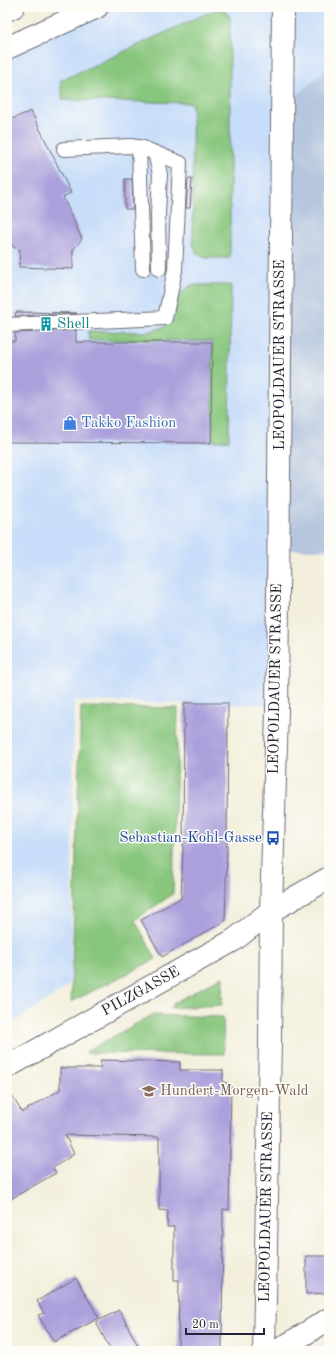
<svg xmlns="http://www.w3.org/2000/svg" width="336" height="1358" viewBox="0 0 336 1358" font-family="'Old Standard TT',serif">
<rect width="100%" height="100%" fill="#fdfcf7"/>
<filter id="ink" filterUnits="userSpaceOnUse"><feTurbulence type="fractalNoise" baseFrequency=".025" numOctaves="2"/><feDisplacementMap in="SourceGraphic" scale="8" xChannelSelector="R" yChannelSelector="G"/><feConvolveMatrix kernelMatrix="1 2 1 2 8 2 1 2 1" color-interpolation-filters="sRGB"/></filter>
<filter id="wash" filterUnits="userSpaceOnUse"><feTurbulence type="fractalNoise" baseFrequency=".012" numOctaves="4" result="noise"/><feDisplacementMap in="SourceGraphic" scale="16" xChannelSelector="R" yChannelSelector="G"/><feGaussianBlur stdDeviation="0.9" result="paint"/><feColorMatrix in="noise" values="0 0 0 0 0 0 0 0 0 0 0 0 0 0 0 0 0 1.4 0 .05"/><feComposite in="paint" operator="in"/></filter>
<g filter="url(#wash)">
<rect width="100%" height="100%" fill="#f3efdc"/>
<path fill="#c8ddf9" d="M75,7H329V67L286,104L272,705L74,701L71,984L7,1027V37Z"/>
<path fill="#b6c6de" d="M329,67V550H284L286,104Z"/>
<g fill="#88c67d" stroke="#55745c">
<path d="M220,9L226,12L230,18V258H206L197,254L193,244L192,103L63,100L60,81L214,10Z"/>
<path d="M191,285H231L229,440L213,441L212,341L89,340L88,331L147,332L164,327L175,316L176,304L181,293Z"/>
<path d="M81,707L178,708L173,894L135,920L156,959L71,1002Z"/>
<path d="M223,976L222,1005L171,1008L174,1003Z"/>
<path d="M152,1015L223,1017L224,1054L86,1053L87,1051Z"/>
</g>
<g id="blocks">
<g fill="#aca0dc">
<path d="M31,111L71,193L63,197L82,239L73,250V269L19,267L20,250L13,247L7,232V121Z"/>
<path d="M125,179H132L133,209H125Z"/>
<path d="M188,179H192L190,208H186Z"/>
<path d="M16,312L77,313L15,316Z"/>
<path d="M76,330V342H212L211,443L7,442V341H15V333Z"/>
<path d="M184,703H228L227,850L225,921L162,957L141,920L181,898L183,850Z"/>
<path d="M101,1060L180,1062V1070H223V1082L231,1084L229,1210L223,1209L222,1351H178L179,1280H174V1227H167L168,1211L159,1210V1137L65,1135L74,1154L53,1168L56,1173L7,1201V1088L22,1112L60,1090V1068H100Z"/>
<path d="M306,1256H329V1293L306,1294Z"/>
<path d="M76,1278L99,1318L54,1342L38,1315L44,1313L37,1301Z"/>
<path d="M119,1310L141,1351H111L96,1322Z"/>
</g>
</g>
</g>
<g filter="url(#ink)">
<use href="#blocks" fill-opacity="0" stroke="#6b6a73" stroke-width="1"/>
<g fill="none" stroke-linecap="round" stroke-linejoin="round">
<defs>
<g id="service">
<path d="M139,147L143,269"/>
<path d="M64,149L130,146L143,148L155,153L160,174L158,214L159,269"/>
<path d="M7,325L165,318L175,270L180,163L155,153"/>
</g>
<g id="minor">
<path d="M7,1067L234,940L271,911L329,878"/>
<path d="M277,1351L329,1319"/>
</g>
<path id="secondary" d="M264,1351L270,1042L271,911L277,712L283,7"/>
<g id="primary">
<path d="M7,10L13,7"/>
<path d="M7,48L97,7"/>
</g>
</defs>
<use href="#service" stroke="#6b6a73" stroke-width="16"/>
<use href="#minor" stroke="#6b6a73" stroke-width="24"/>
<use href="#secondary" stroke="#6b6a73" stroke-width="24"/>
<use href="#primary" stroke="#6b6a73" stroke-width="24"/>
<use href="#service" stroke="#fff" stroke-width="14"/>
<use href="#minor" stroke="#fff" stroke-width="22"/>
<use href="#secondary" stroke="#fff" stroke-width="22"/>
<use href="#primary" stroke="#fff" stroke-width="22"/>
</g>
</g>
<defs>
<symbol id="building-bare" viewBox="-9 -9 18 18"><path d="M-4-6H4V6H1V3H-1V6H-4ZM-2.5-4.3h1.7v1.8h-1.7ZM.8-4.3h1.7v1.8H.8ZM-2.5-1h1.7V.8h-1.7ZM.8-1h1.7V.8H.8Z" fill="#0f9aa8" stroke="#fdfcf7" stroke-width="2.5" paint-order="stroke"/></symbol>
<symbol id="shop-bare" viewBox="-9 -9 18 18"><path d="M-5-2.5h2.3a2.7 3.5 0 0 1 5.4 0H5L5.5 6h-11ZM-1.5-2.5h3a1.5 2.3 0 0 0-3 0Z" fill="#3f7fe0" stroke="#fdfcf7" stroke-width="2.5" paint-order="stroke"/></symbol>
<symbol id="bus-bare" viewBox="-9 -9 18 18"><path d="M-5-6H5V4H4V6H2V4H-2V6H-4V4H-5ZM-3.5-4V0h7V-4ZM-3.5 1.2v1.5H-2V1.2ZM2 1.2v1.5H3.5V1.2Z" fill="#1a4fb4" stroke="#fdfcf7" stroke-width="2.5" paint-order="stroke"/></symbol>
<symbol id="school-bare" viewBox="-9 -9 18 18"><path d="M0-5L7-2L0 1L-7-2ZM-4 1L0 2.5L4 1V4Q0 6-4 4Z" fill="#8d6e63" stroke="#fdfcf7" stroke-width="2.5" paint-order="stroke"/></symbol>
</defs>
<g fill-rule="evenodd">
<use href="#building-bare" x="36" y="314" width="20" height="20"/>
<use href="#shop-bare" x="60" y="413" width="20" height="20"/>
<use href="#bus-bare" x="263" y="828" width="20" height="20"/>
<use href="#school-bare" x="139" y="1081" width="20" height="20"/>
</g>
<g text-anchor="middle" dominant-baseline="central" stroke-width="3" stroke-linejoin="round" paint-order="stroke">
<g font-size="15" fill="#0d838f" stroke="#fdfcf7" text-anchor="start">
<text x="57" y="324">Shell</text>
</g>
<g font-size="15" fill="#22223b" stroke="#fdfcf7">
<text transform="translate(280 355) rotate(-90)">LEOPOLDAUER STRASSE</text>
<text transform="translate(276 679) rotate(-89)">LEOPOLDAUER STRASSE</text>
<text transform="translate(141 992) rotate(-29)">PILZGASSE</text>
<text transform="translate(267 1207) rotate(-89)">LEOPOLDAUER STRASSE</text>
</g>
<g font-size="15" fill="#366cbe" stroke="#fdfcf7" text-anchor="start">
<text x="81" y="423">Takko Fashion</text>
</g>
<g font-size="15" fill="#164399" stroke="#fdfcf7" text-anchor="end">
<text x="262" y="838">Sebastian-Kohl-Gasse</text>
</g>
<g font-size="15" fill="#785e54" stroke="#fdfcf7" text-anchor="start">
<text x="160" y="1091">Hundert-Morgen-Wald</text>
</g>
</g>
<rect width="336" height="1358" fill="none" stroke="#fdfcf7" stroke-width="24"/>
<path d="M186 1328v6h78v-6" fill="none" stroke="#22223b" stroke-width="2"/>
<text x="192" y="1328" font-size="12" fill="#22223b" stroke="#fdfcf7" stroke-width="3" paint-order="stroke">20 m</text>
</svg>
